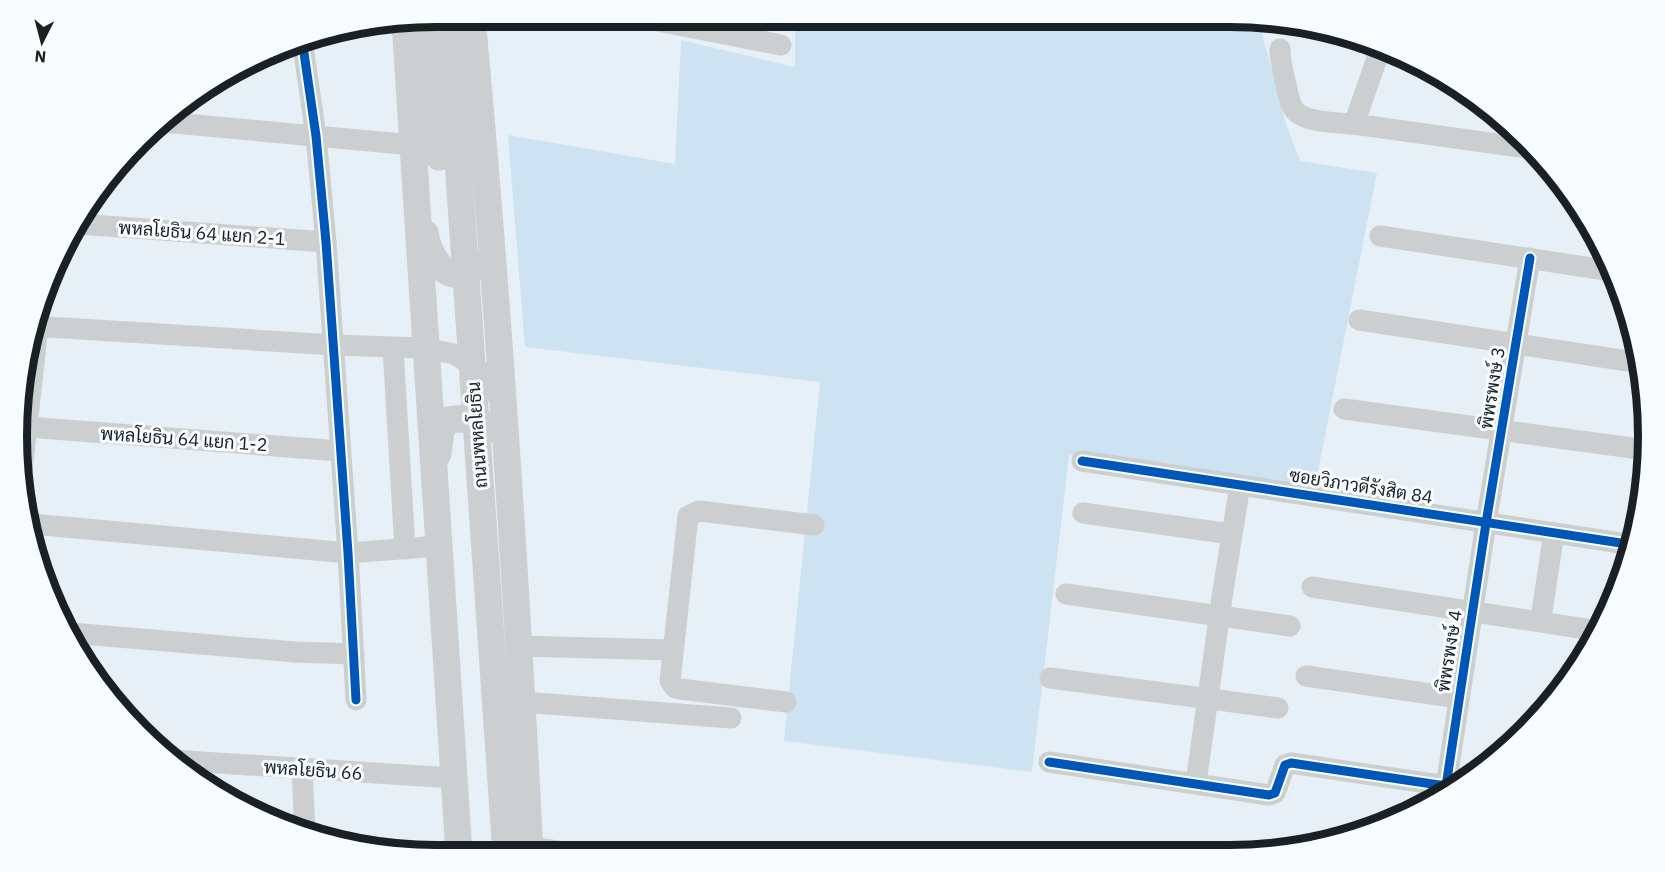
<svg xmlns="http://www.w3.org/2000/svg" width="1665" height="872" viewBox="0 0 1665 872" font-family="'IBM Plex Sans',Sarabun,sans-serif">
<rect width="100%" height="100%" fill="#e6f0f6"/>
<path fill="#cde3f1" d="M795,17L1258,18L1285,121L1300,161L1377,173L1315,486L1069,455L1032,772L784,741L820,382L525,347L508,135L675,164L681,40L795,67Z"/>
<g fill="none" stroke-linecap="round" stroke-linejoin="round">
<g stroke="#cccfd0" stroke-width="21">
<path d="M637,17L781,45"/>
<path d="M756,17V39"/>
<path d="M302,39L316,136L326,242L348,553L356,700"/>
<path d="M1280,49C1280,61 1283,73 1286,85C1288,93 1289,101 1293,108C1302,123 1338,123 1354,124L1533,149"/>
<path d="M163,122L413,145"/>
<path d="M1354,124L1381,47"/>
<path d="M78,224L326,242"/>
<path d="M1380,236L1612,271"/>
<path d="M1359,320L1641,363"/>
<path d="M32,326L334,345L424,348L454,354L484,373L502,403"/>
<path d="M393,348L405,549"/>
<path d="M1344,409L1647,450"/>
<path d="M27,427L340,451"/>
<path d="M1082,461L1634,545"/>
<path d="M21,479L38,326"/>
<path d="M1083,513L1231,534"/>
<path d="M32,524L348,553L439,546"/>
<path d="M1312,587L1599,631"/>
<path d="M1066,594L1290,626"/>
<path d="M1542,611L1554,533"/>
<path d="M71,633L295,652L354,654"/>
<path d="M519,646L672,650"/>
<path d="M1306,676L1459,698"/>
<path d="M1050,678L1278,708"/>
<path d="M522,702L731,718"/>
<path d="M786,702L680,689L675,688L670,681L688,516L699,511L814,525"/>
<path d="M171,760L454,778"/>
<path d="M1049,762L1269,795L1275,793L1285,765L1291,763L1454,787"/>
<path d="M302,770L305,833"/>
<path d="M1196,783L1222,597L1240,485"/>
<path d="M1446,786L1486,523L1530,258"/>
<path d="M529,847L579,854"/>
</g>
<g stroke="#cccfd0" stroke-width="27">
<path d="M448,17L506,854"/>
<path d="M472,17C498,295 516,575 530,854"/>
<path d="M429,18L439,157"/>
<path d="M405,22L459,854"/>
<path d="M425,233C430,261 451,291 479,264"/>
<path d="M438,454L441,430L448,420C463,418 480,417 490,429"/>
</g>
<defs>
<g id="cycleway">
<path d="M302,39L316,136L326,242L348,553L356,700"/>
<path d="M1082,461L1634,545"/>
<path d="M1049,762L1269,795L1275,793L1285,765L1291,763L1446,786L1486,523L1530,258"/>
</g>
</defs>
<use href="#cycleway" stroke="#f8fcff" stroke-width="13"/>
<use href="#cycleway" stroke="#0057b8" stroke-width="9"/>
</g>
<g text-anchor="middle" dominant-baseline="central" stroke-width="6" stroke-linejoin="round" paint-order="stroke">
<g font-size="18" fill="#192126" stroke="#f8fcff">
<text transform="translate(202 233) rotate(4)">พหลโยธิน 64 แยก 2-1</text>
<text transform="translate(1492 388) rotate(-81)">พิพรพงษ์ 3</text>
<text transform="translate(477 435) rotate(-94)">ถนนพหลโยธิน</text>
<text transform="translate(184 439) rotate(4)">พหลโยธิน 64 แยก 1-2</text>
<text transform="translate(1361 486) rotate(9)">ซอยวิภาวดีรังสิต 84</text>
<text transform="translate(1449 651) rotate(-81)">พิพรพงษ์ 4</text>
<text transform="translate(313 770) rotate(4)">พหลโยธิน 66</text>
</g>
</g>
<path d="M0 0H1665V872H0ZM436 27H1229A409 409 0 0 1 1638 436V436A409 409 0 0 1 1229 845H436A409 409 0 0 1 27 436V436A409 409 0 0 1 436 27Z" fill="#f8fcff" fill-rule="evenodd"/>
<path fill="none" stroke="#192126" stroke-width="8" d="M436 27H1229A409 409 0 0 1 1638 436V436A409 409 0 0 1 1229 845H436A409 409 0 0 1 27 436V436A409 409 0 0 1 436 27Z"/>
<g transform="translate(42 42) rotate(186)" stroke="#f8fcff" stroke-width="4.5" paint-order="stroke">
<path d="M0-4.5L10 22L0 15L-10 22Z" fill="#192126"/>
<text y="-9" font-size="16" font-weight="bold" text-anchor="middle" fill="#192126">N</text>
</g>
</svg>
